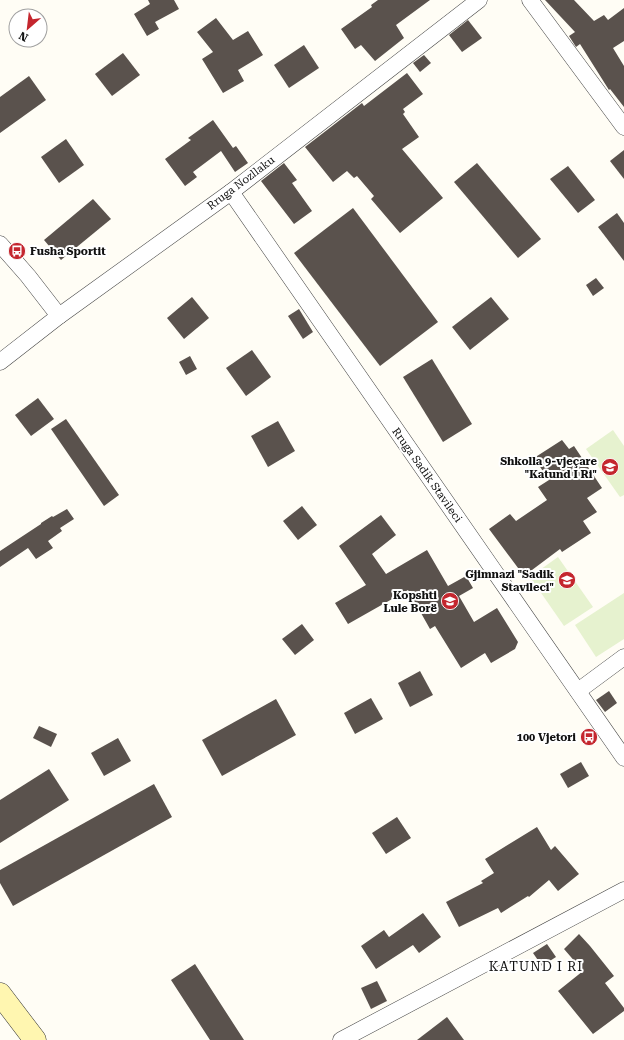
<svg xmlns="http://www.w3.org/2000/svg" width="624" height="1040" viewBox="0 0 624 1040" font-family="'Roboto Serif',serif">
<rect width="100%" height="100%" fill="#fffdf5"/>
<g fill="#e6f2cf">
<path d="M613,430L624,446V495L620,497L586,449Z"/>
<path d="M558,557L593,607L564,626L530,577Z"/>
<path d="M624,593V639L596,657L575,625Z"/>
</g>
<g fill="#5a524d">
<path d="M148,0H174L179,9L155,22L159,29L147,36L134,14L150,4Z"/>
<path d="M378,0H430L396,25L404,38L375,61L361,45L355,49L341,29L372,7L371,5Z"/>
<path d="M545,0H574L594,21L604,15L608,20L624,8V41L613,48L624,66V107L610,89L609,90L580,44L576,47L569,36L575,32Z"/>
<path d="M216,18L233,40L248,31L263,55L238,70L244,81L223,93L202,59L213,52L197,32Z"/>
<path d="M468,20L482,38L462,52L449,35Z"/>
<path d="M304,45L319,68L289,88L274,65Z"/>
<path d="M123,53L140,75L112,96L95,74Z"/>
<path d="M424,55L431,63L420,72L413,63Z"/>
<path d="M407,73L423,94L403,109L405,112L403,114L419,137L402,149L443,198L400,233L371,199L374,196L357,176L354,178L347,171L333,182L305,147L362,103L364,106Z"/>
<path d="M29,76L46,100L0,133V97Z"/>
<path d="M213,120L233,148L236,146L248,163L235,172L221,151L193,172L197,177L185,186L165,159L191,140L188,138Z"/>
<path d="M66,139L84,165L59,183L41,157Z"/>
<path d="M624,150V179L610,161Z"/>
<path d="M284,163L297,180L292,183L312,211L294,224L261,181Z"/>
<path d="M477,163L541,239L518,258L454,182Z"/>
<path d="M568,166L595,200L578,213L550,179Z"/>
<path d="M93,199L111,219L61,260L44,240Z"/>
<path d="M353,208L438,322L380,366L294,253Z"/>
<path d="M617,213L624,223V261L598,227Z"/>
<path d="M596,278L604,288L593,296L586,285Z"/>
<path d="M192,297L209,318L184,339L167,318Z"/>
<path d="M491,297L509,319L470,350L452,327Z"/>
<path d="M299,309L313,332L303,339L288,316Z"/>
<path d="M252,350L271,377L246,396L226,368Z"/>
<path d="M190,356L197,369L186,375L179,362Z"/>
<path d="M432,359L472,424L443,442L403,377Z"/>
<path d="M38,398L54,419L31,436L15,415Z"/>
<path d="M66,419L119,495L104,506L51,429Z"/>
<path d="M278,421L295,451L268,467L251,436Z"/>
<path d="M562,440L569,449L574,446L602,488L587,498L597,512L583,521L591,533L562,552L560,549L524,576L489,529L510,514L516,521L547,500L538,487L549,480L534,458Z"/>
<path d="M302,506L317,525L298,540L283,521Z"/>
<path d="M67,509L74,519L60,528L62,531L48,541L53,548L36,559L28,548L0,567V551L41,524V523L52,516L53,517Z"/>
<path d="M381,515L396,535L372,554L386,574L427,550L448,586L466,576L473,588L459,596L474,622L497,608L518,642L515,649L491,663L485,653L461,668L435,626L430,629L408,590L348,624L335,603L366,585L339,546Z"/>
<path d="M302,624L314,640L295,655L282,639Z"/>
<path d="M420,671L433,695L410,707L398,683Z"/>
<path d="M609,691L617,703L605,712L596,700Z"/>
<path d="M371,698L383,719L355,734L344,713Z"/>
<path d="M276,699L296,735L222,776L202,740Z"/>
<path d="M39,726L57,734L51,747L33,738Z"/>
<path d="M118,738L131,761L104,776L91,753Z"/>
<path d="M581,762L589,776L568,788L560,774Z"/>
<path d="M49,769L69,800L0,843V800Z"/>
<path d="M154,784L172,817L13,906L0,883V870Z"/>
<path d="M397,817L411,838L386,854L372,833Z"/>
<path d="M537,827L551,850L555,846L579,874L558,891L549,880L529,897L528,896L501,913L498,908L459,927L446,902L483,883L481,881L494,873L485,859Z"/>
<path d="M423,913L441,937L419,953L413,945L376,969L361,946L384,930L389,937Z"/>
<path d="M579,934L590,946L614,976L605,983L624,1008V1011L593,1034L558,991L583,971L564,949Z"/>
<path d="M547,944L556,957L542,966L533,953Z"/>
<path d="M195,964L222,1006L244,1040H210L171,980Z"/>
<path d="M377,981L387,1001L371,1009L361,988Z"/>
<path d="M447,1017L464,1040H417Z"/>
</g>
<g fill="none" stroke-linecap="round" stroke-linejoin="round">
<defs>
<g id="minor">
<path d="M530,0L624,127"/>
<path d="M231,192L624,758"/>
<path d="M0,244L28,276L59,316"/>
<path d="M0,362L59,316L231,192L479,0"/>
<path d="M578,691L624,657"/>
<path d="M341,1040L624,890"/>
</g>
<path id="secondary" d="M0,994L35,1040"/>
</defs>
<use href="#minor" stroke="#444" stroke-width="17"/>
<use href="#secondary" stroke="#333" stroke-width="23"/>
<use href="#minor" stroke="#fff" stroke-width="16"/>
<use href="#secondary" stroke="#fff6b0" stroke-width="22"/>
</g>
<defs>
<symbol id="bus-disc" viewBox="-11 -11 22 22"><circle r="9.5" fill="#c4262e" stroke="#fff"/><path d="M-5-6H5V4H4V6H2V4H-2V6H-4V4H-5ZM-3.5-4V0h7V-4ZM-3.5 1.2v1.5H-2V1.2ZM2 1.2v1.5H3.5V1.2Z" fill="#fff"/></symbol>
<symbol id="school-disc" viewBox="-11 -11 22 22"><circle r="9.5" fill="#c4262e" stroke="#fff"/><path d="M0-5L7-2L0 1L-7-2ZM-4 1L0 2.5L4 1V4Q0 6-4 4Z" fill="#fff"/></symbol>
</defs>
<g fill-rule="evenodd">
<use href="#bus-disc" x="7" y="241" width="20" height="20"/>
<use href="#school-disc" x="600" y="457" width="20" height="20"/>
<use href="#school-disc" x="557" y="570" width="20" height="20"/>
<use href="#school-disc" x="440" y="591" width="20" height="20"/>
<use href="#bus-disc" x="579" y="727" width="20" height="20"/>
</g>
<g text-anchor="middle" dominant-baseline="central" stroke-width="4" stroke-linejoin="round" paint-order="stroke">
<g font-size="11" fill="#111" stroke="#fff">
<text transform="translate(241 183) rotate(-37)">Rruga Nozllaku</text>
<text transform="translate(427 475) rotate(55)">Rruga Sadik Stavileci</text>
</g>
<g font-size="11" font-weight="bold" fill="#111" stroke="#fff" text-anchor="end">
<text x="30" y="251" text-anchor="start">Fusha Sportit</text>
<text x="597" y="461">Shkolla 9-vjeçare<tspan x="597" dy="13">"Katund I Ri"</tspan></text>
<text x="554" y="574">Gjimnazi "Sadik<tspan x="554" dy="13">Stavileci"</tspan></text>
<text x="437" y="595">Kopshti<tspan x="437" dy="13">Lule Borë</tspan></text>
<text x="576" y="737">100 Vjetori</text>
</g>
<g font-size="13" letter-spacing="1" fill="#111" stroke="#fff">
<text x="536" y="966">KATUND I RI</text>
</g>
</g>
<g transform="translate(28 28) rotate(208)"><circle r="19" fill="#ffffff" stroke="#a0a0a0"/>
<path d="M0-3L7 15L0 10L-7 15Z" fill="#c4262e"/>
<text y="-6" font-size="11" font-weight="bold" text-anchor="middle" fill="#111111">N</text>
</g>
</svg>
